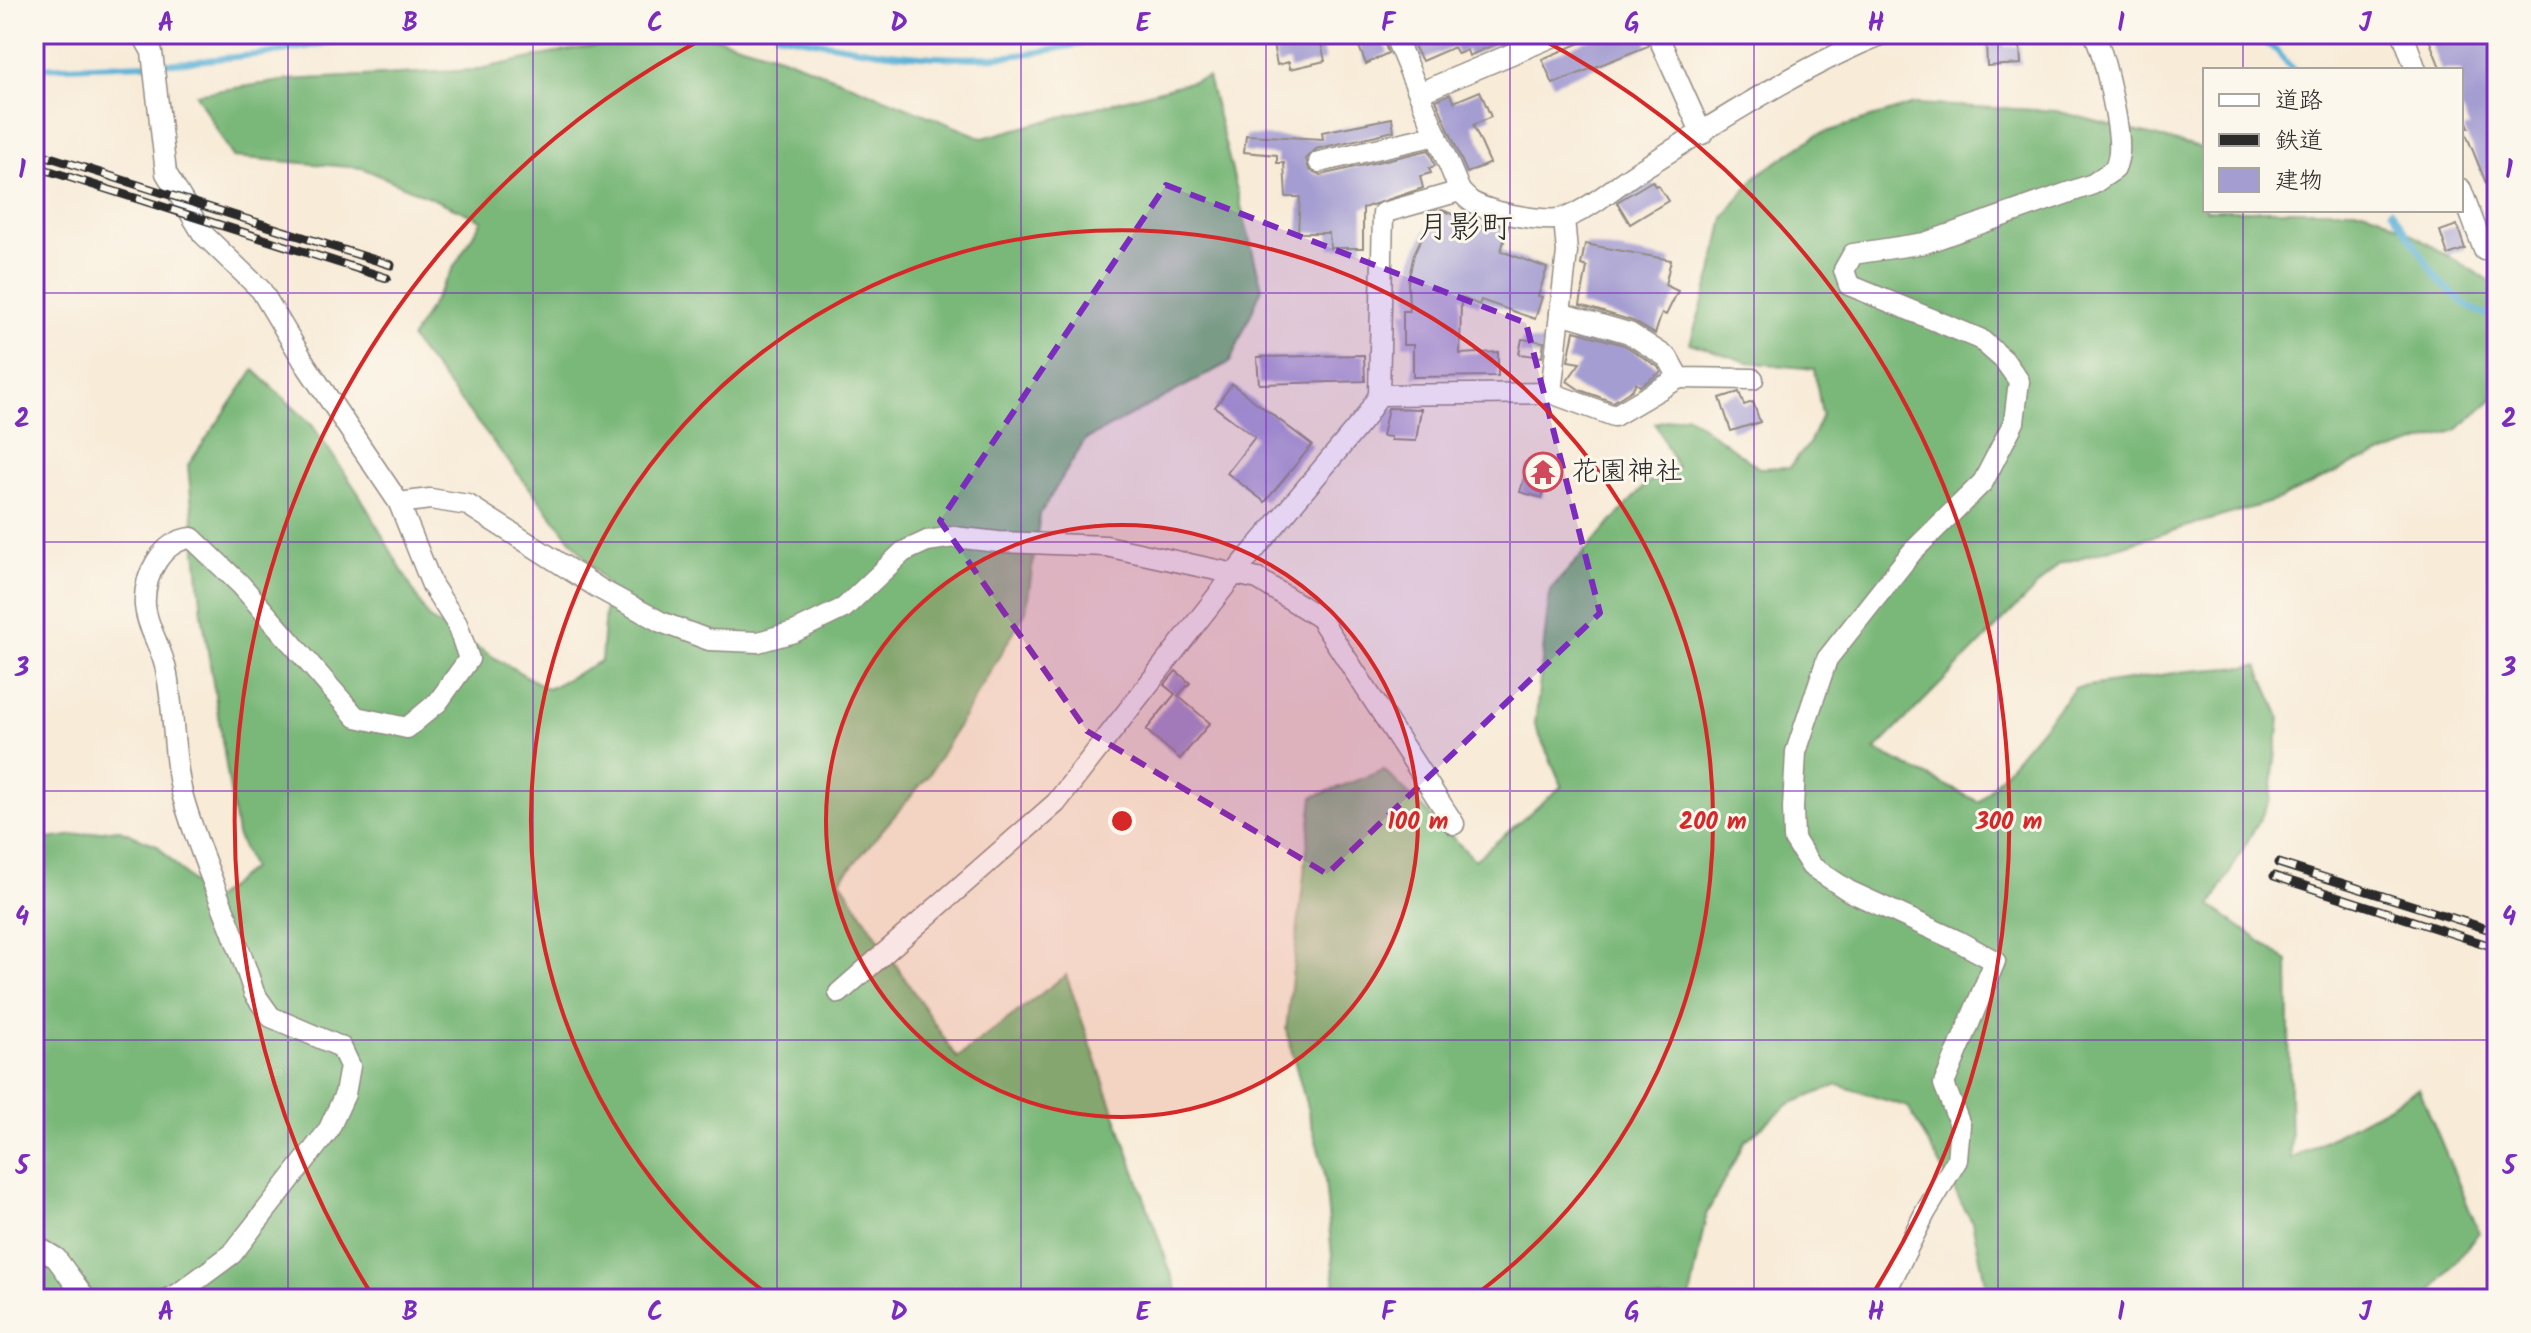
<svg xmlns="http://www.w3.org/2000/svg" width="2531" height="1333" viewBox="0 0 2531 1333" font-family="Kalam,'Klee One',sans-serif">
<rect width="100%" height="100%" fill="#fbf7ec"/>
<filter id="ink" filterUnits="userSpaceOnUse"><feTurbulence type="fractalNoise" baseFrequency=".0125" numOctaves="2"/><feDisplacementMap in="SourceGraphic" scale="16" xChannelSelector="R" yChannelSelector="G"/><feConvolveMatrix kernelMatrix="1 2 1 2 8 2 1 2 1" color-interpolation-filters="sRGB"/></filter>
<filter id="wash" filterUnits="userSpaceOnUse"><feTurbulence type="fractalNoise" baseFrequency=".006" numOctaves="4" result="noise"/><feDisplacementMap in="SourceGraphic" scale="32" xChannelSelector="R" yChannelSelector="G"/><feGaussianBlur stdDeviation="1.8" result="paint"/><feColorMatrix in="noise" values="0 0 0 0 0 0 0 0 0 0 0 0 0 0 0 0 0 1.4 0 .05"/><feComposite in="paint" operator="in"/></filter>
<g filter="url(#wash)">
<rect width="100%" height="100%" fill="#f8ebd8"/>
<g fill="#7ab879" stroke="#527252" stroke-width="2">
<path d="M673,34H704L783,57L983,138L1208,77L1262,288L1230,362L1085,440L1040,514L1026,611L929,775L840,880L957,1058L1066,975L1180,1299H34V841L117,829L157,845L210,902L252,868L237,835L202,613L188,465L254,370L312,425L359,494L429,619L548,689L601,661L607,585L411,339L482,220L362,168L233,157L196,94L288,80L475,70L569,50Z"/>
<path d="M1914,104L2056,111L2205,149V210H2365L2381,216L2497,285V395L2457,430L2357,462L2278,500L2059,564L1875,750L1979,802L2075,688L2188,671L2258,666L2280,717L2270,801L2211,906L2288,961L2291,1159L2419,1089L2479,1232L2426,1299H1989L1972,1222L1908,1107L1838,1085L1789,1104L1745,1141L1706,1215L1690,1299H1336L1324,1170L1286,1030L1313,797L1384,770L1475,860L1562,786L1535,725L1550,590L1646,484L1677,467L1655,423L1687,415L1759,468L1790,467L1809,444L1822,415L1814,369L1747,362L1690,343L1712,273L1724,218L1756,176L1817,135Z"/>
</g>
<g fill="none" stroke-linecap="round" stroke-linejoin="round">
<g stroke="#5ab1d6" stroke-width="6">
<path d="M777,34C853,49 931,63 1009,56C1047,52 1085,43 1123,34"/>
<path d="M2252,34L2277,51L2293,70"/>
<path d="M34,68L175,63L264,54L378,34"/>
<path d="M2391,210L2439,281L2468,307L2497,319"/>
</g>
</g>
<g id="blocks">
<g fill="#a49dd1">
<path d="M1271,34H1319L1325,61L1290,69L1289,62L1277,65Z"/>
<path d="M1354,34H1381L1388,53L1366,64Z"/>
<path d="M1408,34H1518L1469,56L1467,50L1458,54L1454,47L1422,61Z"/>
<path d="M1602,34H1644L1648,46L1553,84L1542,59Z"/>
<path d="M2427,34H2486L2497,61V210L2464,129L2469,127L2461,108V70H2441Z"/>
<path d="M2005,40V47L2020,46L2021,64L1987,66L1986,41Z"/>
<path d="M1480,91L1491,117L1473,125L1490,163L1467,173L1436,100L1450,94L1454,102Z"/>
<path d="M1392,118L1394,131L1316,149L1306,159L1309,170L1321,175L1429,150L1435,166L1429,168L1431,173L1420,176L1423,188L1363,208V248H1330L1329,233H1298L1300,197H1286L1284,163H1277V155L1244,152L1246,135L1323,139L1322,132Z"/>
<path d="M1652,181L1655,186L1658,185L1668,201L1630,224L1617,202Z"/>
<path d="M1442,210L1487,228L1489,222L1508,227L1501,251L1547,268L1538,296L1542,297L1535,319L1481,300L1479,305L1461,297L1460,354L1498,352V376L1413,377V345H1403V311H1409L1408,282L1414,254L1434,212Z"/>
<path d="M2457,225L2465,249L2448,255L2440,231Z"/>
<path d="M1585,244L1671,260L1665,285L1678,291L1666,315L1662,313L1655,334L1633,321L1580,305L1587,267L1581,265Z"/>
<path d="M1574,331L1624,345L1658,367L1661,372L1640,386L1636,383L1632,390L1613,402L1580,390L1567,381L1580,363L1568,361Z"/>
<path d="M1522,339L1544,342L1542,357L1519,354Z"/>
<path d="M1364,355L1365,381L1259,384L1257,357Z"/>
<path d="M1232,384L1312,445L1265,502L1227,473L1255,437L1215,407Z"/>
<path d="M1739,392L1744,405L1753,402L1760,422L1731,431L1720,398Z"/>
<path d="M1388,408L1421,409L1416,441L1391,440V437L1382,436Z"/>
<path d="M1528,466L1548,471L1542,498L1520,492Z"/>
<path d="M1176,671L1190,683L1178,696L1210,723L1180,759L1146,730L1175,694L1164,685Z"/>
</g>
</g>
</g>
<g filter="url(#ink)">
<use href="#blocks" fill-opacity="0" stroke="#928b82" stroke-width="2"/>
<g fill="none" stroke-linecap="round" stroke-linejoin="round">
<defs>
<g id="minor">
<path d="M142,34L152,52L166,173L203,234L261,290L306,365L399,503L432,585L457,624L469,659L438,702L407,728L356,717L241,585L192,538C162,540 143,576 145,606C147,628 162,648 166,670C175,712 172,755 183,797C202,864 234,927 254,993L271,1017L341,1047L350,1066L345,1094L328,1131L232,1254L178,1294L167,1299"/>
<path d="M1394,34L1460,191C1464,195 1469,201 1474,203C1493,213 1551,225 1570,216C1594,206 1615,186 1637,172C1715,124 1798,68 1883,34"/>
<path d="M1657,34L1702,134"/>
<path d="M2403,34L2416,70"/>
<path d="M1419,93L1559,34"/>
<path d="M1319,162L1437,135"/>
<path d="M2461,189L2484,250L2497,245"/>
<path d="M1564,218L1567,252L1551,393L1614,416L1679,378"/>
<path d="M1560,313L1629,333L1668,358L1679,378L1753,379"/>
<path d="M1379,395L1551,393"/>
<path d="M399,503L430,499L468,505L600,589L661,622L709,640L758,642L794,632L844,608L903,552L927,541L954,537L998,542L1106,546L1258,579L1320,618L1454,824"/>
<path d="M839,993L1056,803L1235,573L1364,419L1379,395L1383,213L1460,191"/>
<path d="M34,1245L56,1258L86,1299"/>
<path d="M1882,1299L1925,1213L1957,1160L1960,1125L1944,1084L1995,961L1958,941L1849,891L1811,866L1794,839L1793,808L1796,752L1827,659L1912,552L1983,482L2014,422L2019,381L2004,360L1980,339L1849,285L1844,270L1853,254L1925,243L2093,184L2115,169C2117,163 2119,157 2119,151C2121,130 2104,52 2094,34"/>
</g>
</defs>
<use href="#minor" stroke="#928b82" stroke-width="23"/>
<use href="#minor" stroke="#fff" stroke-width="20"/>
<defs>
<g id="rail">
<path d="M34,152L391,265"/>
<path d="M34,166L387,278"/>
<path d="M2278,863L2497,932"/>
<path d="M2274,876L2497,948"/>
</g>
</defs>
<use href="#rail" stroke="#2b2b2b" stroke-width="9"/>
<use href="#rail" stroke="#fbf7ec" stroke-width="6" stroke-dasharray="18" stroke-linecap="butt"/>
</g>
</g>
<path fill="#7b2cbf" fill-opacity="0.2" stroke="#7b2cbf" stroke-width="6" stroke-dasharray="16 10" stroke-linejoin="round" d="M1166,185L1526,323L1600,613L1327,874L1087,731L940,521Z"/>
<path fill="none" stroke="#7b2cbf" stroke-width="2" stroke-opacity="0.55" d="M288,34V1299M533,34V1299M777,34V1299M1021,34V1299M1266,34V1299M1510,34V1299M1754,34V1299M1998,34V1299M2243,34V70M2243,210V1299M34,293H2497M34,542H2497M34,791H2497M34,1040H2497"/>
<circle cx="1122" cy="821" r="296" fill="#d62828" fill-opacity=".12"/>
<g fill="none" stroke="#d62828" stroke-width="4">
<circle cx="1122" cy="821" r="296"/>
<path d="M770 1296A591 591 0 1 1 1474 1296"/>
<path d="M374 1298A887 887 0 0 1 712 34M1532 34A887 887 0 0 1 1870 1298"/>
</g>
<defs>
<symbol id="temple-ring" viewBox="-11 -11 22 22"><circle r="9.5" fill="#fbf7ec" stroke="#d1495b" stroke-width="1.5"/><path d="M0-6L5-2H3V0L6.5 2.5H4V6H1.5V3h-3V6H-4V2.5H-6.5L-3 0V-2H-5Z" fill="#d1495b"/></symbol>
</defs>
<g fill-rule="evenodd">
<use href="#temple-ring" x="1521" y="450" width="44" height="44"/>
</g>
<g text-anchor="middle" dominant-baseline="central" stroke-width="6" stroke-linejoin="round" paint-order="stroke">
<g font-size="28" fill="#2b2b2b" stroke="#fbf7ec" text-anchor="start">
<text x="1571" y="472">花園神社</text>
</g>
<g font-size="32" fill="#2b2b2b" stroke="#fbf7ec">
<text x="1465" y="228">月影町</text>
</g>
</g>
<circle cx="1122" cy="821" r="12" fill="#d62828" stroke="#fbf7ec" stroke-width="4"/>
<g font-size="24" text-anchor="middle" font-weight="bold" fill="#d62828" stroke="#fbf7ec" stroke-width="6" stroke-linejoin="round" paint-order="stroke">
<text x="1418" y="829">100 m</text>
<text x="1713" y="829">200 m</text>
<text x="2009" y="829">300 m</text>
</g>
<rect width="2531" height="1333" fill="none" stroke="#fbf7ec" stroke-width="88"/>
<rect x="2203" y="68" width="260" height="144" fill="#fbf7ec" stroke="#a8a59f" stroke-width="2"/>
<rect x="2219" y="94" width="40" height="12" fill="#ffffff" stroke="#a8a59f" stroke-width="2"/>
<text x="2275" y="108" font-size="24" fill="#2b2b2b">道路</text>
<rect x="2219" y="134" width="40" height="12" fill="#2b2b2b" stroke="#a8a59f" stroke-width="2"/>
<text x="2275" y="148" font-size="24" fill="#2b2b2b">鉄道</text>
<rect x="2219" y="168" width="40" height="24" fill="#a49dd1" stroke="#a8a59f" stroke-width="2"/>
<text x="2275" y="188" font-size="24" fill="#2b2b2b">建物</text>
<rect x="44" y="44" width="2443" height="1245" fill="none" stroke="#7b2cbf" stroke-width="3"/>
<g font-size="26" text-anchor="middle" font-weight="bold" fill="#7b2cbf">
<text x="166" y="31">A</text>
<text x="410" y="31">B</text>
<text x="655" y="31">C</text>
<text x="899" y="31">D</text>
<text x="1143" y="31">E</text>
<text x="1388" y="31">F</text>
<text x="1632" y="31">G</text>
<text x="1876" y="31">H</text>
<text x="2121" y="31">I</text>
<text x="2365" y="31">J</text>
<text x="22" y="178">1</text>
<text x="2509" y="178">1</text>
<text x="22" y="427">2</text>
<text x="2509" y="427">2</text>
<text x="22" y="676">3</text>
<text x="2509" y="676">3</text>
<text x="22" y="925">4</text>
<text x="2509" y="925">4</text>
<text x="22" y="1174">5</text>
<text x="2509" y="1174">5</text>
<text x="166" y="1320">A</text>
<text x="410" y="1320">B</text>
<text x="655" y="1320">C</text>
<text x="899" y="1320">D</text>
<text x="1143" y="1320">E</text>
<text x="1388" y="1320">F</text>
<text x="1632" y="1320">G</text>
<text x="1876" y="1320">H</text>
<text x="2121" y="1320">I</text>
<text x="2365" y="1320">J</text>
</g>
</svg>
